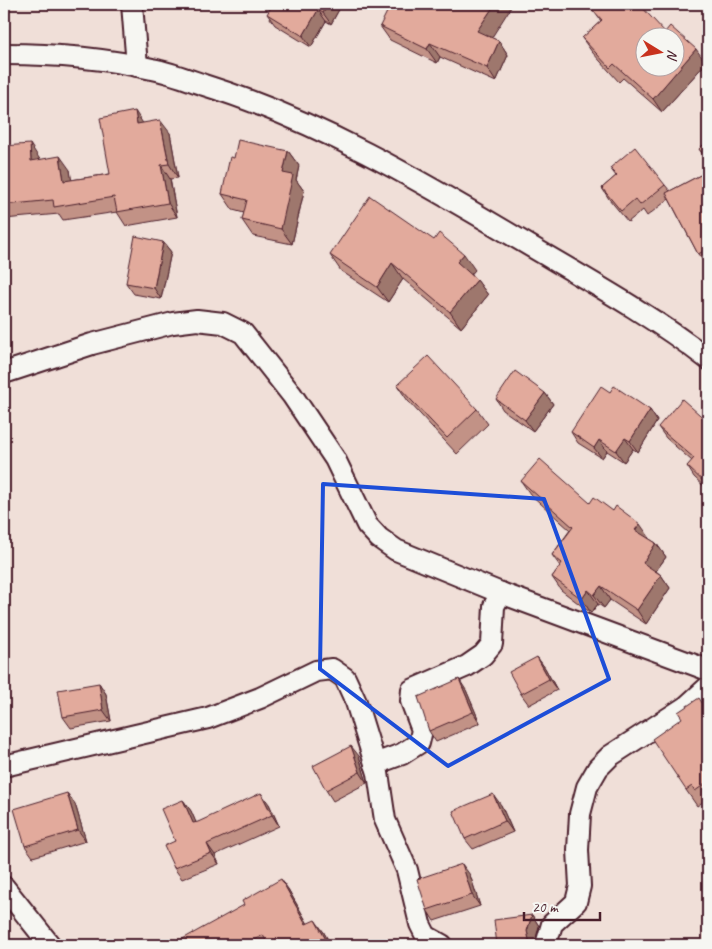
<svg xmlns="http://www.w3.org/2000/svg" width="712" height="949" viewBox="0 0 712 949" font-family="Caveat,sans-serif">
<rect width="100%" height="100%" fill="#f0dfd8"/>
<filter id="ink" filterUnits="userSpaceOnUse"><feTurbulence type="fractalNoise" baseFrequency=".02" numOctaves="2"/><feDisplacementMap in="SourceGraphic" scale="10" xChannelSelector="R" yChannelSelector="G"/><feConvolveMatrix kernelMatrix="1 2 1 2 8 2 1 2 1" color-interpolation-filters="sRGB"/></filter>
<g filter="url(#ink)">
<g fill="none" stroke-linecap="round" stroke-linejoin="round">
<defs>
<g id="minor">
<path d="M132,4L137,66"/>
<path d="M4,54C52,54 104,58 152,69C169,72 187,79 204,85C317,120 419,180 520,240C584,278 650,314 708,359"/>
<path d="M4,373L92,344L173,323L197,320L223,323L243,333L292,395L335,459L367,525L379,538L396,550L501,593L708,670"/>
<path d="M375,764L402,754L419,743L422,730L411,701L412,690L467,666L483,655L492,644L494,606L501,593"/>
<path d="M4,766L208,718L260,698L316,671L332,669L345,678L356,702L378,773L385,820L407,870L420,924L426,936L442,945"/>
<path d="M4,887L50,945"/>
<path d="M546,945L552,924L576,902L580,886L578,850L580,814L587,787L598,768L610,756L687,706L708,687"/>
</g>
</defs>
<use href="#minor" stroke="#4a1f2b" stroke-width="24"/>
<use href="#minor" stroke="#f6f6f2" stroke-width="20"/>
</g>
<g fill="#c29286" stroke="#4a1f2b">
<path d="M342,4L331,24L326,21L311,47L275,25L267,14Z"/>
<path d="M418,9L499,41L508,55L496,82L440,57L437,63L390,40L380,26Z"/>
<path d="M592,9L706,63L662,112L623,78L619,82L592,52L582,38L601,21Z"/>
<path d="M143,123L170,133L178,178L170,179L177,217L126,226L117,212L63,220L59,214L4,219V146L39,158L40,159L70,170L71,180L110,174Z"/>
<path d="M708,140V162L699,149Z"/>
<path d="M288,151L299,166L296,180L304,191L292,244L253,236L242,220L244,213L233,210L222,194L234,158Z"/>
<path d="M610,168L665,185L670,191L708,171V267L698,254L669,199L647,216L643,210L628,222L609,199L602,188L616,176Z"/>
<path d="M163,242L171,252L161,299L134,294L126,283Z"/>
<path d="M330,255L475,270L471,274L477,280L488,295L461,328L403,279L388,302L341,271Z"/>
<path d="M397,385L477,409L488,424L457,454L408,401Z"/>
<path d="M610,392L650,410L657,421L638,452L633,449L624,462L607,451L602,458L578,443L571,432Z"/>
<path d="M545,393L553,404L533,431L503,410L496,399Z"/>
<path d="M708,422V490L694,477L687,466L692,461L666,438L658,427Z"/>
<path d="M521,481L613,511L649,537L648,538L656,543L666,557L656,571L661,575L670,588L646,624L610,600L604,608L598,604L591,613L561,590L552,577L560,566L552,555L570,530L530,494Z"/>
<path d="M537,657L545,668L557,690L529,705L521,694Z"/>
<path d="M99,683L106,694L111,721L71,728L63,717Z"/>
<path d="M466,690L480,723L436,742L429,731Z"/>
<path d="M708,711V805L706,806L703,802L697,806L686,790Z"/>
<path d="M359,756L367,783L333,801L326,790Z"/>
<path d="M67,793L75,804L86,841L33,857L25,846Z"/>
<path d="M183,800L191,811L196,823L269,804L279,826L215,855L219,864L182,879L174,868L175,841Z"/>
<path d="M501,805L513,832L473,849L465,839Z"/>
<path d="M470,875L480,906L434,921L427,910Z"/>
<path d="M288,889L308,924L323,931L331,945H182Z"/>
<path d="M532,915L539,926L535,942V945H498Z"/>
</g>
<g fill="#9e776d" stroke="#4a1f2b">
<path d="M328,4H342L331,24L323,13Z"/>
<path d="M495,4H513L487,45L477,31Z"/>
<path d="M318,10L326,21L311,47L303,36Z"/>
<path d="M499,41L508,55L496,82L487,68Z"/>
<path d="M430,43L440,57L437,63L427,49Z"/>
<path d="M696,49L706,63L662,112L653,99Z"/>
<path d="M135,111L144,125L137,124Z"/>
<path d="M160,120L170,133L178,178L169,164Z"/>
<path d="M30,144L39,158L41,174L31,161Z"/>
<path d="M288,151L299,166L296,180L304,191L292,244L281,229L283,173Z"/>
<path d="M60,156L70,170L74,195L64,181Z"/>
<path d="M161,165L170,179L177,217L168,203Z"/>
<path d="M163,242L171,252L161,299L154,288Z"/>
<path d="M464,254L475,270L468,278L457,262Z"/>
<path d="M392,263L403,279L388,302L377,287Z"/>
<path d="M477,280L488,295L461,328L450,312Z"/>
<path d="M545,393L553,404L533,431L525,420Z"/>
<path d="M650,410L657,421L638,452L630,441Z"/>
<path d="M625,438L633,449L624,462L616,451Z"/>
<path d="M599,440L607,451L602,458L594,448Z"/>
<path d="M640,524L649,537L645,543L635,530Z"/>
<path d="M656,543L666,557L652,576L643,563Z"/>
<path d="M661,575L670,588L646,624L637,610Z"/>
<path d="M601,586L610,600L604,608L594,595Z"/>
<path d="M588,590L598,604L591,613L582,599Z"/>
<path d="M537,657L545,668L557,690L549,679Z"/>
<path d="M459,679L466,690L480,723L473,712Z"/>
<path d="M99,683L106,694L111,721L103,710Z"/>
<path d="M351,746L359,756L367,783L360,772Z"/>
<path d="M67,793L75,804L86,841L78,830Z"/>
<path d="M261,793L269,804L279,826L272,815Z"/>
<path d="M493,794L501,805L513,832L505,821Z"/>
<path d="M183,800L191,811L201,834L193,823Z"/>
<path d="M207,844L215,855L219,864L211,853Z"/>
<path d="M462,864L470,875L480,906L472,895Z"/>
<path d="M281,879L288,889L314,935L306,924Z"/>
<path d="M532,915L539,926L535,942V945H532L529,940L527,931Z"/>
<path d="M315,920L323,931L331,945H329Z"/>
</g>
<g fill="#e2aa9c" stroke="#4a1f2b" fill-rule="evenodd">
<path d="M273,4H328L323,13L318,10L303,36L267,14Z"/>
<path d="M391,4H406L418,9L422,4H495L477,31L499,41L487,68L430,43L427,49L380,26Z"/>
<path d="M598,4H639L665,32L670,26L696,49L653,99L614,64L610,68L582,38L602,20L592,9ZM644,38H674V68H644Z"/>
<path d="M135,111L137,124L160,120L169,164L161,165L168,203L117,212L114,197L54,207L53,200L4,205V146L30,144L31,161L60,156L64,181L110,174L100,118Z"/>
<path d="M238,140L288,151L283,173L293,175L281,229L242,220L247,200L222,194L230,157L234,158Z"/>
<path d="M708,140V159L699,149Z"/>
<path d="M635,147L665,185L640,205L635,199L621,211L602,188L617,175L610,168Z"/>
<path d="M708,171V249L698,254L666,193Z"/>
<path d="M370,196L434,240L439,233L464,254L457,262L477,280L450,312L392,263L377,287L330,255Z"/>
<path d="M135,236L163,242L154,288L126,283Z"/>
<path d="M428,356L477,409L447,438L397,385Z"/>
<path d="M515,371L545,393L525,420L496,399Z"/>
<path d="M601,386L610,392L614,386L650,410L630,441L625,438L616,451L599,440L594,448L571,432Z"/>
<path d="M682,399L708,422V486L687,466L694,458L658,427Z"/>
<path d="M540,459L590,503L594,497L613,511L616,506L640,524L635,530L656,543L643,563L661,575L637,610L601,586L594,595L588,590L582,599L552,577L562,563L552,555L573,527L521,481Z"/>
<path d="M537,657L549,679L521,694L509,672Z"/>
<path d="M459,679L473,712L429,731L418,697Z"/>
<path d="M99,683L103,710L63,717L58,690Z"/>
<path d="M699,698L708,712V782L695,791L692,786L686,790L652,739L682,718L678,712Z"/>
<path d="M351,746L360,772L326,790L313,766Z"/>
<path d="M67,793L78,830L25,846L14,809Z"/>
<path d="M261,793L272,815L207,844L211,853L174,868L164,846L175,841L161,809L183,800L193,823L198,822Z"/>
<path d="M493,794L505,821L465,839L453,811Z"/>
<path d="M462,864L472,895L427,910L417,879Z"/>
<path d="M281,879L306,924L315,920L329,945H268L263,935L245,945H182L179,941L244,905L242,901Z"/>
<path d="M532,915L527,931L529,940L497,945L494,920Z"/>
<path d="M380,941L383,945H374Z"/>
</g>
</g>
<path fill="none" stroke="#1d4ed8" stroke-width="4" stroke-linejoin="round" d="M323,484L544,499L609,679L448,766L320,669Z"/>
<rect width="712" height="949" fill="none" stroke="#f6f6f2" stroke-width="20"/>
<rect x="10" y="10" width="692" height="929" fill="none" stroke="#4a1f2b" stroke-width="2" filter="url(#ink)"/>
<g transform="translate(660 52) rotate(100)"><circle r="24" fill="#f6f6f2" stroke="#b1a0a2"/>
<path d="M0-4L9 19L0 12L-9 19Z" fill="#c8321e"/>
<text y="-8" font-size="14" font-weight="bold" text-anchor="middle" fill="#4a1f2b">N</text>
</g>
<path d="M524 912v8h76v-8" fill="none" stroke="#4a1f2b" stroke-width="2.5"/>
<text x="532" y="912" font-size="15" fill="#4a1f2b" stroke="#f6f6f2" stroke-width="4" paint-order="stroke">20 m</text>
</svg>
